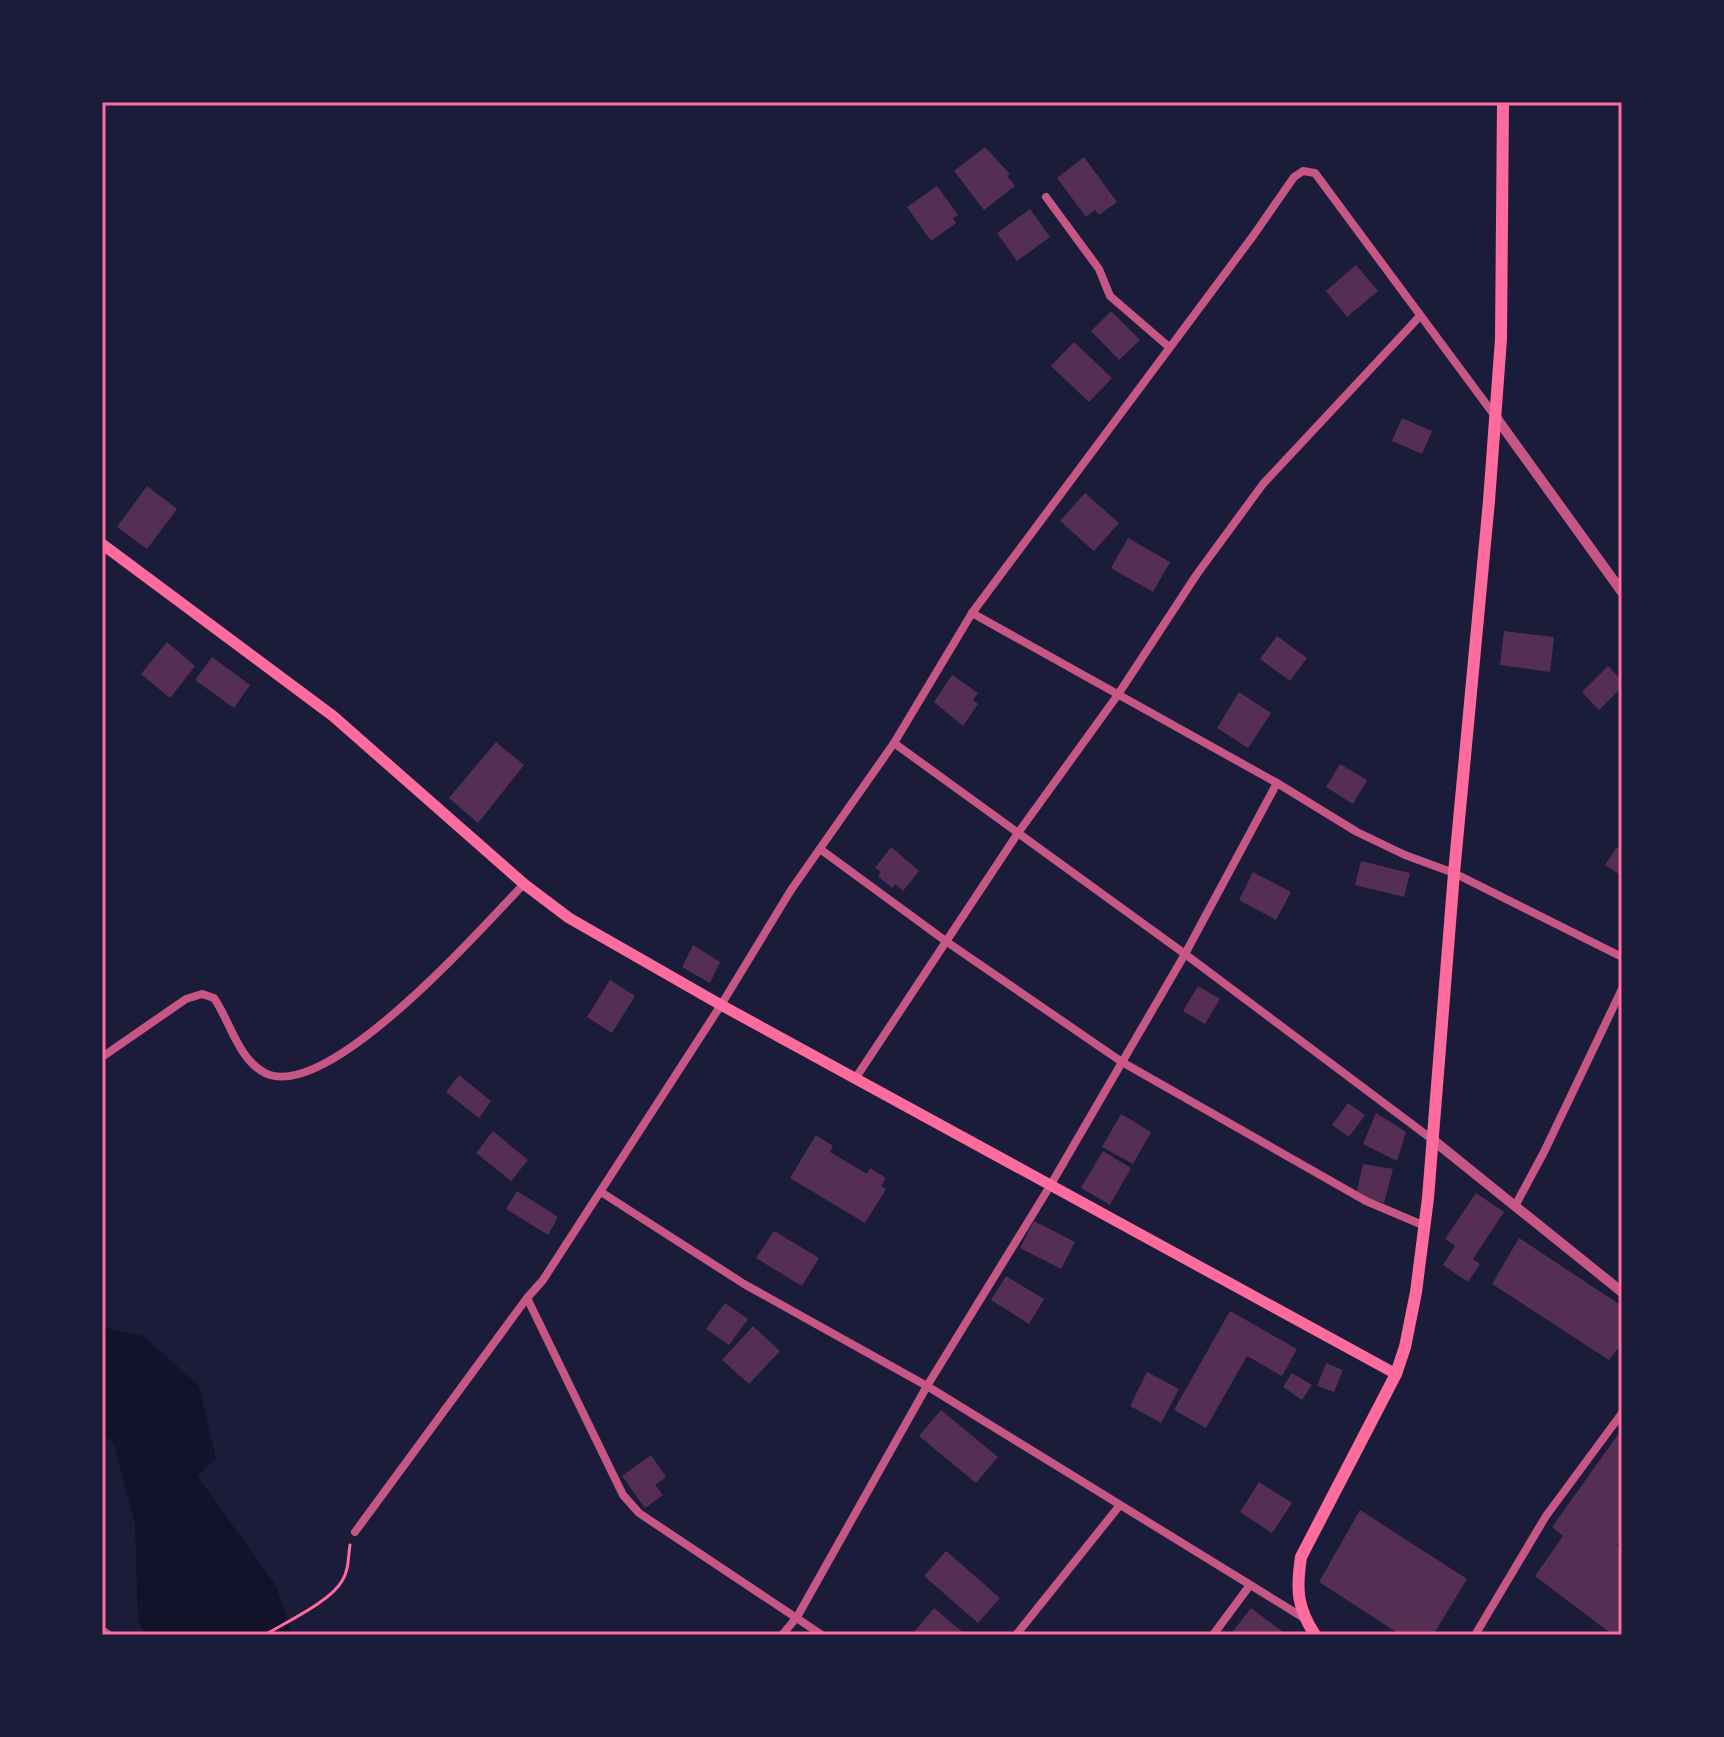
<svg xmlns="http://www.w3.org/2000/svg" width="1724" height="1737" viewBox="0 0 1724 1737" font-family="Quicksand,sans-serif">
<rect width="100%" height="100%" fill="#1b1b3a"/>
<path fill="#12122b" d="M102,1327L143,1336L199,1386L216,1458L197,1476L276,1586L293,1635H146L138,1620L135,1524L113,1442L102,1435Z"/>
<g fill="#542f53">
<path d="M985,147L1010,174L1007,176L1015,186L984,210L954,171Z"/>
<path d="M1084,157L1117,202L1099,215L1095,210L1086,217L1057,178Z"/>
<path d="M937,186L958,215L953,218L956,223L931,241L907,207Z"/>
<path d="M1030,209L1050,237L1017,261L997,233Z"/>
<path d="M1356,265L1378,291L1347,317L1326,291Z"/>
<path d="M1111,311L1140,340L1119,360L1091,331Z"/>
<path d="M1074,342L1112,378L1089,402L1051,366Z"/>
<path d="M1402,418L1432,431L1422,454L1392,441Z"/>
<path d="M147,486L177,509L147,549L117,527Z"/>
<path d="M1085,493L1119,523L1094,551L1060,521Z"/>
<path d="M1128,538L1170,562L1153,592L1111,568Z"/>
<path d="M1504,631L1554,637L1550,672L1500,665Z"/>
<path d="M1277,636L1307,658L1290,681L1260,659Z"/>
<path d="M167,642L195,666L170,698L141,674Z"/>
<path d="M212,657L250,685L234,708L195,680Z"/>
<path d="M1608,666L1622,681V687L1599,710L1582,692Z"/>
<path d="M952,675L978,693L973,700L978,704L963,726L934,702Z"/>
<path d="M1239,692L1271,713L1248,748L1217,728Z"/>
<path d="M496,742L524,765L478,823L449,798Z"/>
<path d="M1340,764L1367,780L1353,804L1326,787Z"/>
<path d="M891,847L919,871L903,891L895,884L892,888L878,876L881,872L875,868Z"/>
<path d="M1617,847L1622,850V876L1605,865Z"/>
<path d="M1361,861L1410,873L1404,897L1355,885Z"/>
<path d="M1253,872L1291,892L1276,920L1239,900Z"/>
<path d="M693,945L720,962L710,983L682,967Z"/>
<path d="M610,980L635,996L612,1033L587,1017Z"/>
<path d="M1198,986L1220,999L1205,1024L1183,1011Z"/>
<path d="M459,1075L491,1101L479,1118L446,1092Z"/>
<path d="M1348,1103L1365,1115L1349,1137L1332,1125Z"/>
<path d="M1376,1113L1406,1132L1397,1161L1363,1144Z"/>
<path d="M1121,1114L1151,1132L1133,1164L1102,1147Z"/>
<path d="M493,1131L528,1160L511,1181L476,1153Z"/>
<path d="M816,1135L833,1146L830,1152L867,1174L870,1168L886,1178L881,1186L886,1189L865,1223L790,1178Z"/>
<path d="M1103,1151L1131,1168L1110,1205L1081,1188Z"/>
<path d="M1363,1164L1393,1169L1384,1203L1356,1195Z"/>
<path d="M517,1191L558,1217L548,1235L506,1209Z"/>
<path d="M1476,1193L1504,1212L1473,1259L1480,1264L1468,1282L1443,1265L1455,1246L1445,1239Z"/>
<path d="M1034,1221L1075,1242L1061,1269L1020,1248Z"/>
<path d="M774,1231L819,1258L802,1286L756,1258Z"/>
<path d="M1519,1238L1622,1306V1343L1609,1360L1492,1284Z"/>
<path d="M1006,1276L1044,1299L1029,1324L991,1300Z"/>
<path d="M725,1303L748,1319L729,1345L706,1329Z"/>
<path d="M1230,1311L1297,1349L1282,1376L1247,1356L1206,1428L1174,1410Z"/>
<path d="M753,1326L780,1351L749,1384L722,1360Z"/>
<path d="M1326,1363L1343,1370L1334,1392L1317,1386Z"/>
<path d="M1147,1372L1179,1389L1161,1423L1130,1406Z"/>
<path d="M1292,1373L1312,1385L1302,1400L1283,1387Z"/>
<path d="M941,1410L998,1457L976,1483L919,1436Z"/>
<path d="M1622,1429V1536L1617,1545L1622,1549V1635H1613L1535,1576L1563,1536L1552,1527Z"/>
<path d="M651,1455L666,1477L655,1485L663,1495L645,1508L622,1476Z"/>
<path d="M1259,1482L1292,1503L1272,1533L1240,1512Z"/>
<path d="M1360,1510L1467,1579L1433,1635H1401L1319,1582Z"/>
<path d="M946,1551L1000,1598L978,1623L924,1576Z"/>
<path d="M934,1608L966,1635H917L914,1632Z"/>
<path d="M1251,1608L1283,1632L1281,1635H1230Z"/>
</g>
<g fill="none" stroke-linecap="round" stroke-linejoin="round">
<path stroke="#ff6b9d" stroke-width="3" d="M265,1635C286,1622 331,1601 342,1581C349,1570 348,1557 350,1545"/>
<g stroke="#c65784" stroke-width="8">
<path d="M1046,197L1099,269L1110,296L1169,347"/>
<path d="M972,613L1277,783L1357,832L1405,855L1454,873L1622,957"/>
<path d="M894,743L1185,954L1433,1140"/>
<path d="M820,849L947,942L1122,1062L1366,1201L1425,1226"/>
<path d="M102,1057L186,999L202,994L214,998C230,1021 238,1059 265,1073C328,1104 483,926 524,884"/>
<path d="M855,1079L1018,833L1117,696L1197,574L1263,484L1420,316"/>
<path d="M601,1192L744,1284L927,1386L1304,1618"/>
<path d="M1515,1206L1544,1152L1622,989"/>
<path d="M527,1298L623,1495L639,1513L822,1635"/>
<path d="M355,1532L527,1298L543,1280L721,1005L791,890L894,743L972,613L1253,236L1294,177L1303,171L1315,173L1495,416"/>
<path d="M102,1630L109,1635"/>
<path d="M782,1635L797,1617L927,1386L1050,1186L1185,954L1277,783"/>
<path d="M1016,1635L1120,1505"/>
<path d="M1213,1635L1250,1585"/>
<path d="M1475,1635L1546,1516L1622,1413"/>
</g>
<g stroke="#c65784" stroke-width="10">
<path d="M1495,416L1622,592"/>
<path d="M1433,1140L1622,1292"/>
</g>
<path stroke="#ff6b9d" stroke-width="11" d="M102,544L333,716L524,884L569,918L721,1005L1396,1374"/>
<path stroke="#ff6b9d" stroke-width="12" d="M1315,1635C1297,1607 1296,1590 1301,1557L1396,1374L1405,1347L1416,1292L1428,1198L1454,873L1489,501L1501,339L1503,102"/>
</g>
<rect width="1724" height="1737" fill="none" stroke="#1b1b3a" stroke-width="208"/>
<rect x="104" y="104" width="1516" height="1529" fill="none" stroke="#ff6b9d" stroke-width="3"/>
</svg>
